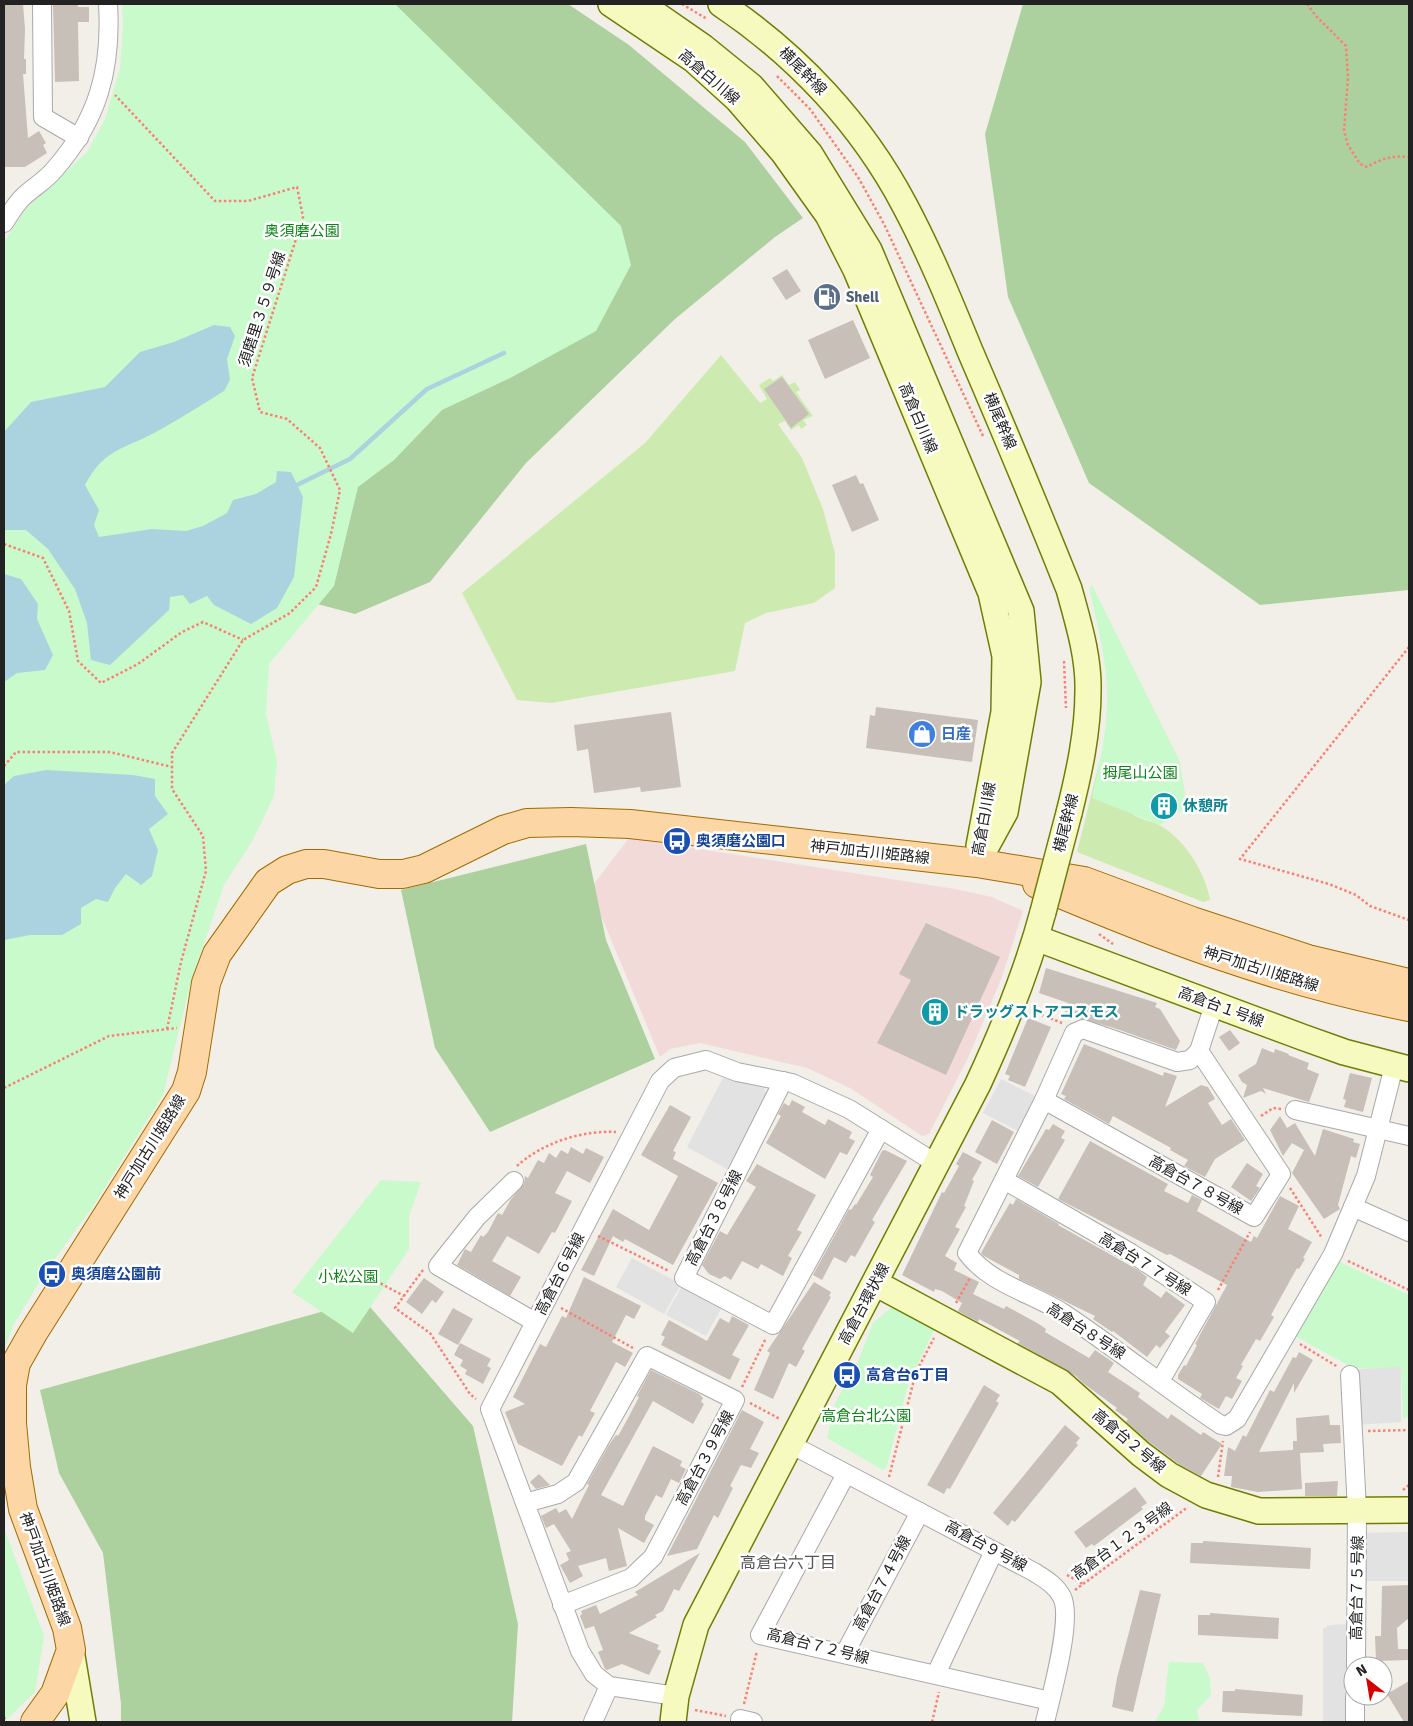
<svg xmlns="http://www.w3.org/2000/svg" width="1413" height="1726" viewBox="0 0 1413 1726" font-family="Signika,'Noto Sans JP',sans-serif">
<rect width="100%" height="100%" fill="#f2efe9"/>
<path fill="#f2dad9" d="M629,838L955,889L992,897L1023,911L1002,977L968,1058L929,1134L922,1136L850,1088L807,1068L700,1043L670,1049L660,1057L590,889Z"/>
<g fill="#cdebb0">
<path d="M721,355L760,403L767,399L759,385L770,378L773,381L782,375L789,385L795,382L800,390L796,392L813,416L803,420L807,425L801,429L799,425L791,430L785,421L778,424L802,458L823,509L835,553V588L814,603L766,613L745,623L735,671L551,703L517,700L462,593L645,443Z"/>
<path d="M1099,764C1112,777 1122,806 1134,815C1141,820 1152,821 1159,825C1184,838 1206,873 1210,900L1203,902L1077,852Z"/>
</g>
<g fill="#add19e">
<path d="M139,4H568L629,45L745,142L803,218L775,237L675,319L526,463L430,582L355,614L302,600L209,182Z"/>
<path d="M1023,4H1409V590L1260,605L1089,483L1008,297L985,134Z"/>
<path d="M586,844L606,940L655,1059L490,1132L435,1048L401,890Z"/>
<path d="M364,1300L473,1426L518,1624L512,1722H121V1704L103,1553L59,1473L40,1390Z"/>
</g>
<g fill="#c8facc">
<path d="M122,4H395L621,226L631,265L596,331L512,377L442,410L394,460L358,487L334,586L269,664L266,714L277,761L274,796L253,840L224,885L191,982L163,1095L92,1208L46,1271L13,1326L4,1350V242L25,210L87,152L105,119L120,68L123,26Z"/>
<path d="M1092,585L1180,762L1187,806L1160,825L1092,798C1099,766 1107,733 1107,700C1108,663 1097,624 1089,588Z"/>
<path d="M381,1180L421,1182L409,1216V1249L353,1333L292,1292Z"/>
<path d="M1336,1260L1409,1295V1417L1403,1418L1401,1368H1353L1295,1336Z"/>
<path d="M893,1306L935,1328L908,1385L887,1466L883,1470L827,1438L835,1403L857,1364L873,1323Z"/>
<path d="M4,1528L44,1636L35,1692L4,1722Z"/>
<path d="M1169,1662L1203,1663L1210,1678L1211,1695L1197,1710L1199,1722H1155L1164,1706Z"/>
</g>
<g fill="#e2e2e2">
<path d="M723,1078L764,1088L767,1095L727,1169L687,1147Z"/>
<path d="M1001,1079L1035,1096L1018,1131L983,1113Z"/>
<path d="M632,1258L681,1284L664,1314L616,1287Z"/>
<path d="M682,1286L722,1307L706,1336L666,1315Z"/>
<path d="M1401,1367V1422L1355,1425V1369Z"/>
<path d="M1409,1532V1581H1363L1365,1533Z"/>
<path d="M1350,1624L1349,1722H1323V1629L1330,1625Z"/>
</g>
<g fill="#aad3df">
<path d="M214,325L230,327L235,336L227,359L230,380L224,391C201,405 178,420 154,433C122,450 104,449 85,485L99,510L94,525L99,537L152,529L186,531L203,526L227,513L233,500L256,494L276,482L277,471L291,472L303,497L294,577L277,608L251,624L214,605L207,596L190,604L183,595L170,597L169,610L110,665L91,660L87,623L75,589L48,549L26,530H4V432L31,402L105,387L140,352L174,342Z"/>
<path d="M4,574L21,579L38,604L37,619L53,655L45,670L17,673L4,682Z"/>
<path d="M46,770L133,775L155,779V796L168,814L149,829L158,850L152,876L141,885L126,874L115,888L108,902L96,899L81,908V924L62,935H30L4,940V785L14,776Z"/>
</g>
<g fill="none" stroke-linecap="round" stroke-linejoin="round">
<path stroke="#aad3df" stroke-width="4.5" d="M297,485L350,459L427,389L504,353"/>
</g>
<g fill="#c7bfb8">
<path d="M4,4H23L25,29L24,59H26V74H23L28,138L39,131L46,143L43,145L47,153L25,167H4Z"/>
<path d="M53,4H78V7H89V22H78L79,81L55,82Z"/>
<path d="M787,269L801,291L786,300L772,278Z"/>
<path d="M853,320L870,358L825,379L808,340Z"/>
<path d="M782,377L809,414L791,428L764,389Z"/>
<path d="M856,475L860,484L863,483L879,520L852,532L832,485Z"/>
<path d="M876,707L978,720L972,762L866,748L870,715L875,716Z"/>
<path d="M671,712L681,787L641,792L640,787L594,793L588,749L577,751L574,725Z"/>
<path d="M1167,796L1173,808L1161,815L1154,803Z"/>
<path d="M926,923L1000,957L946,1075L877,1043L911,980L899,974Z"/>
<path d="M1046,968L1157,1003L1155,1007L1160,1009L1180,1041L1176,1050L1114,1028L1064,1014L1068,1003L1039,993Z"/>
<path d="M1028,1018L1051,1027L1025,1087L1008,1080L1010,1076L1005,1074Z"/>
<path d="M1230,1030L1240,1043L1229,1051L1219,1037Z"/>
<path d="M1084,1044L1163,1076L1164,1072L1177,1076L1165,1107L1201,1085L1208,1087L1215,1099L1208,1103L1222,1125L1231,1119L1245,1140L1215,1159L1205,1177L1184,1166L1188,1160L1170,1150L1171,1148L1113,1116L1109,1124L1064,1099L1066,1096L1061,1094Z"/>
<path d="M1262,1048L1274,1053L1275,1049L1289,1054L1288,1055L1309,1063L1307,1069L1319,1074L1309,1102L1263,1088L1266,1094L1261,1091L1243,1098L1247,1085L1242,1082L1238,1075L1256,1064Z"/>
<path d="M1350,1073L1372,1078L1363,1112L1344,1107L1346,1100L1343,1099Z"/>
<path d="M792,1100L805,1107L802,1112L825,1125L828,1119L852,1132L849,1138L855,1141L847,1155L840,1152L825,1179L766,1143L781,1116L778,1114L784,1103L789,1106Z"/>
<path d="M670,1105L691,1117L673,1151L676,1152L673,1159L718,1183L673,1265L625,1239L623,1242L613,1236L594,1276L581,1270L613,1209L649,1230L678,1176L641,1155Z"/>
<path d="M1280,1116L1287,1128L1295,1123L1315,1156L1323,1129L1354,1139L1353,1142L1360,1144L1356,1158L1351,1156L1338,1205L1340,1209L1324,1219L1292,1173L1304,1150L1292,1143L1283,1156L1270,1130Z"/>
<path d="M992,1120L1014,1132L997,1164L975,1152Z"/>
<path d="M1053,1124L1065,1131L1061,1138L1065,1140L1038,1187L1018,1176L1046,1129L1049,1130Z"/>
<path d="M1090,1141L1168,1184L1164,1191L1188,1203L1192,1195L1202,1200L1197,1211L1251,1242L1254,1236L1257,1238L1280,1196L1299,1206L1288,1229L1312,1242L1303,1258L1305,1259L1299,1269L1297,1268L1271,1315L1274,1317L1260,1341L1256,1339L1241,1365L1243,1366L1236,1378L1242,1381L1232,1399L1226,1396L1219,1409L1200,1398L1202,1394L1178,1379V1375L1184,1365L1186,1366L1197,1345L1195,1344L1227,1285L1170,1254L1167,1255L1058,1199Z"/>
<path d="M571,1147L583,1154L586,1148L604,1157L590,1183L567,1171L555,1193L572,1201L555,1233L552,1232L539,1254L507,1236L492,1261L521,1277L510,1296L457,1265L465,1249L471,1252L481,1235L483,1237L488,1232L498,1213L502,1215L511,1199L524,1184L525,1176L528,1178L538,1160L544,1163L549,1153L556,1158L561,1150L568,1154Z"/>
<path d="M885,1150L907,1161L872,1220L875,1222L855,1257L851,1255L846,1263L834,1257L822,1280L813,1275L849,1209L851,1210L855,1204L856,1205L873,1177L870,1175L882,1151Z"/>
<path d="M963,1152L982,1162L972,1180L974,1181L964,1206L966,1207L955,1227L960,1229L945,1256L957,1263L954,1270L979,1282L973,1294L1004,1309L1006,1306L1039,1324L1046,1329L1045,1332L1089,1358L1095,1350L1114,1363L1108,1372L1140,1393L1138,1397L1168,1419L1171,1414L1201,1435L1203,1432L1222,1444L1201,1476L1180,1465L1148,1441L1126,1422L1128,1419L1115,1410L1117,1408L1083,1383L1076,1376L1018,1343L1020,1341L979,1319L978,1322L958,1311L962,1303L942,1291L935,1289L934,1292L902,1275L942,1192L944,1193L959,1166L956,1164Z"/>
<path d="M1247,1163L1263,1174L1256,1186L1260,1188L1251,1201L1231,1187Z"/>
<path d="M757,1164L816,1195L797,1230L802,1232L788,1256L792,1258L783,1276L761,1264L758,1269L742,1261L731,1280L725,1276L720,1279L709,1274L702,1265L720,1231L727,1235L756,1187L746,1181Z"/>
<path d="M1016,1199L1059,1224L1058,1225L1138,1270L1147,1277L1143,1285L1161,1298L1166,1291L1185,1305L1165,1332L1170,1336L1160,1348L1156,1345L1147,1357L1113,1331L1112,1332L1093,1319L1095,1316L1019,1279V1275L984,1256L981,1253L994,1230L1010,1203L1013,1205Z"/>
<path d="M584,1277L641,1306L634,1319L626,1315L612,1342L633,1353L625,1367L616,1362L590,1411L595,1413L582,1437L579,1435L562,1466L518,1444L505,1412L525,1404L513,1397L540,1344L546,1347L562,1316L566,1318Z"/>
<path d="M424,1278L444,1292L436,1303L432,1300L422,1314L406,1302Z"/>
<path d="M814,1282L831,1292L829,1296L831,1297L802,1349L805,1351L796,1367L789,1363L773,1399L754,1390L770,1353L767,1351Z"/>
<path d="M453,1308L473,1319L458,1345L438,1334Z"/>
<path d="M732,1316L749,1325L732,1355L740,1359L730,1380L661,1345L665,1337L661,1335L669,1320L707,1341L720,1318L729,1323Z"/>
<path d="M460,1343L491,1359L487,1366L491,1368L483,1384L465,1374L467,1370L460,1366L463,1360L454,1355Z"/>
<path d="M1299,1352L1313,1360L1294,1393V1383L1259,1452L1293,1450V1441H1297L1296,1418L1329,1415L1330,1425H1340L1341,1443L1323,1444L1324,1452L1300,1453L1302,1489L1258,1492L1231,1487L1232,1476H1224L1228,1447L1235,1451L1243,1435L1246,1437L1270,1390L1274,1392L1293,1357L1296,1358Z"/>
<path d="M651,1370L699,1394L703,1398L701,1402L704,1404L693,1424L653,1401L601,1495L623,1506L653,1446L682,1461L680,1466L686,1469L679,1483L671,1479L662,1498L656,1495L645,1516V1520L654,1525L644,1543L618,1528L627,1566L609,1571L606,1558L578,1566L583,1576L570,1583L560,1565L569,1560L566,1553L571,1551L554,1524L546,1528L541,1516L556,1508L559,1513L566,1509L572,1519L589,1485L587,1484L609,1445L616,1435L618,1436L627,1420L639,1397L637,1396Z"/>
<path d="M984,1385L1000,1395L996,1401L999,1403L950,1489L947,1488L944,1494L927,1485Z"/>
<path d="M742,1410L764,1422L750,1449L759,1453L751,1468L741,1465L730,1486L733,1488L718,1518L714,1515L697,1549L667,1556Z"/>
<path d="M1065,1425L1080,1438L1076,1443L1078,1445L1015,1522L1012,1520L1008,1526L993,1513Z"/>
<path d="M539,1474L550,1485L536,1489L530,1482Z"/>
<path d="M1338,1481L1337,1496H1305V1483Z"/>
<path d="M1135,1487L1147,1503L1141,1507L1143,1509L1094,1546L1092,1544L1086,1548L1074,1532Z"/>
<path d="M1203,1541L1311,1548L1310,1569L1190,1563L1191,1543H1203Z"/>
<path d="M700,1553L679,1591L674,1589L663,1611L655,1615L657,1617L629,1633L659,1645L657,1649L661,1651L649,1675L622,1664L607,1670L605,1669L598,1652L603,1650L594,1626L585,1629L580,1616L582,1614L581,1611L596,1605L600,1614L638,1595L635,1592Z"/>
<path d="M1409,1585V1618L1397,1628L1398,1649H1409V1660L1376,1661L1375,1636H1381L1382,1586Z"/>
<path d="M1140,1590L1161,1594L1133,1712L1112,1707L1117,1678Z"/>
<path d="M1210,1613L1279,1618L1278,1639L1198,1635V1615H1210Z"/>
<path d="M1409,1681V1722H1404L1387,1694Z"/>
<path d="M1235,1689L1303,1695L1302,1716L1222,1712L1223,1691H1235Z"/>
</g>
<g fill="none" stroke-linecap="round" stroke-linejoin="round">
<defs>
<g id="street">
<path d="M42,4L43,117L79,138"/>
<path d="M4,223C10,214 15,205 22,198C32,188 45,181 54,170C98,120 112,69 108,4"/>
<path d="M1214,1005L1199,1051L1190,1060L1177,1062L1083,1029L1074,1033L1044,1100L967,1253C990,1284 1032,1293 1063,1313C1117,1349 1167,1389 1221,1425L1226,1426L1237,1419L1333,1254L1366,1176L1394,1066"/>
<path d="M783,1081L684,1278L773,1325L881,1129"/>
<path d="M1044,1100L1254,1217L1281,1174L1199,1051"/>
<path d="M1295,1110L1409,1136"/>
<path d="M1004,1180L1131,1253L1206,1302L1160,1381"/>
<path d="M514,1181L477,1217L438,1266L535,1322"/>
<path d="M1353,1207L1409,1232"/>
<path d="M1350,1375L1357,1510L1356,1666"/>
<path d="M790,1444L1034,1572C1045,1579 1056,1585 1062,1597C1073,1619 1051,1696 1045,1722"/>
<path d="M846,1474L760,1635L1050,1701"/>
<path d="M525,1503L558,1494L576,1482L647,1356L735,1400L653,1557L631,1578L562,1605"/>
<path d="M845,1653L920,1512"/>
<path d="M936,1674L994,1551"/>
<path d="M676,1696L609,1686L594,1674L580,1651L490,1409L660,1081L674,1068L706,1060L737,1072L792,1083L849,1109L937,1164"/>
<path d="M593,1722L609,1686"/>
<path d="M740,1722V1719L753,1722"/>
<path d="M1355,1722V1696"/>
</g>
<g id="secondary">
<path d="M611,4L694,60L738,100L783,152L828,215L856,270L991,593L1005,656L1004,712L979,846"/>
<path d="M641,4L703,47L751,86L810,154L869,250L1021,611L1028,682L1005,812L977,863"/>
<path d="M721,4C797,55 862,124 905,206C930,253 950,302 970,351C1004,430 1037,509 1069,589C1078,622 1089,657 1088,691C1088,732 1079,773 1069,813"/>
<path d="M1036,938L1302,1037L1344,1052L1409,1069"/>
<path d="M875,1283L1060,1382L1141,1454L1169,1475L1206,1495L1259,1511L1409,1510"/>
<path d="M71,1650L83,1722"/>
<path d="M673,1722L676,1696L696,1625L978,1084C1004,1028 1027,972 1043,912"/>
</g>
<g id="primary">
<path d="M1037,884C1161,937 1277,981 1409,1007"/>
<path d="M35,1722L55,1694L71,1650L67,1628L23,1509L16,1467L12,1423V1385L16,1363L33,1333L186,1091L192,1072L206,983L217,954L268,882L287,870L306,864H324L379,874H403L424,869L503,830L527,823L571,822L630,824L977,863L1084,881L1192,921L1308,959L1409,983"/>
</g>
</defs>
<use href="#street" stroke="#a9a9a9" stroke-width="20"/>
<use href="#secondary" stroke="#707d05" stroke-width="28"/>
<use href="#primary" stroke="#a06b00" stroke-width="30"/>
<g stroke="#fa8072" stroke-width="2.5" stroke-dasharray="2.5 2.5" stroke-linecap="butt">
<path d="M682,4L707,19"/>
<path d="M1307,4L1317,17L1346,46L1348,77L1344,131L1348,145L1360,164L1367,167C1381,159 1392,155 1409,157"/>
<path d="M777,76L810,109L858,177L884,224L983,436"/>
<path d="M4,544L43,558L69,611L78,661L101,683L138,664L182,632L203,622L243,640"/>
<path d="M1409,647L1240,859L1329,884L1356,895L1370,906L1409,920"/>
<path d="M1064,661L1066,708"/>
<path d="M4,766L16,752H110L172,767V753L243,640L290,613L316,587L331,534L340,490L320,448L287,419L260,412L252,378L303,217L297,187L248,201H215L115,95"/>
<path d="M1099,934L1113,944"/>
<path d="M1032,1011L1062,1023"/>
<path d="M167,1029L181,962L206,871L203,836L172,789V767"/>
<path d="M4,1088L109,1036L177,1028"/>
<path d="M1261,1116L1273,1108L1281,1109"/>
<path d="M517,1166C542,1143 582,1130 616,1132"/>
<path d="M1290,1188L1322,1238"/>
<path d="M598,1236L669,1271"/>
<path d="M1348,1261L1409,1290"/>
<path d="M423,1270L395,1308L430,1333L470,1394L476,1399"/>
<path d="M363,1274L404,1296"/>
<path d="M1218,1290L1250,1232"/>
<path d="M956,1303L970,1278"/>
<path d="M561,1308L633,1348"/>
<path d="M1300,1344L1338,1367"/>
<path d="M742,1387L766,1338"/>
<path d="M750,1403L780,1419"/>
<path d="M1368,1431L1409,1430"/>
<path d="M889,1477L916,1372L934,1338"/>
<path d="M1218,1477L1223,1441"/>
<path d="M1403,1490L1409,1485"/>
<path d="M1067,1575L1083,1584"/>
<path d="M1075,1590L1188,1507"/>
<path d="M744,1704L757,1651"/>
<path d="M695,1710L726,1716"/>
<path d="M4,1717L6,1722"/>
<path d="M932,1722L939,1692"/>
</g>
<use href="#street" stroke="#fff" stroke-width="18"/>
<use href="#secondary" stroke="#f7fabf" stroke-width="25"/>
<use href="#primary" stroke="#fcd6a4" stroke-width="28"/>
<defs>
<path id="secondary-bridge" d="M1043,912L1069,813"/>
</defs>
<use href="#secondary-bridge" stroke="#707d05" stroke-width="28" stroke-linecap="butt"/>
<use href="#secondary-bridge" stroke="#f7fabf" stroke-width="25"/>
</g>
<defs>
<symbol id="fuel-disc" viewBox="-11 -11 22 22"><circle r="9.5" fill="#5c6f8a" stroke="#fff"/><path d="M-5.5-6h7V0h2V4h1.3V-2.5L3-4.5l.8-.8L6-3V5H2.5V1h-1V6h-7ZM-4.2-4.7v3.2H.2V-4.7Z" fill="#fff"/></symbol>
<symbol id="shop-disc" viewBox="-11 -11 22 22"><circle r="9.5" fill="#3f7fe0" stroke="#fff"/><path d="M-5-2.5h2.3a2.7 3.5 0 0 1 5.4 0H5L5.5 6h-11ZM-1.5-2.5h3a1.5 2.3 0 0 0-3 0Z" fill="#fff"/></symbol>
<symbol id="building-disc" viewBox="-11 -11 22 22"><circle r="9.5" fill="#0f9aa8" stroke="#fff"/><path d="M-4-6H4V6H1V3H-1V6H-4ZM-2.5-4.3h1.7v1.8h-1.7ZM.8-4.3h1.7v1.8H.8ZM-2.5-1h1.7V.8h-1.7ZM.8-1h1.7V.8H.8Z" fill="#fff"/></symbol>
<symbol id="bus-disc" viewBox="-11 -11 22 22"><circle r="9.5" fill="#1a4fb4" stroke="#fff"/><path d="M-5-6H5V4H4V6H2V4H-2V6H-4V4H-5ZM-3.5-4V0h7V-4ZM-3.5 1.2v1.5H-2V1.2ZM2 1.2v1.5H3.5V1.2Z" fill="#fff"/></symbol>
</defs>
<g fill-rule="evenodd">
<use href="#fuel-disc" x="811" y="281" width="32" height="32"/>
<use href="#shop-disc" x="906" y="718" width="32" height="32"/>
<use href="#building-disc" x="1148" y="790" width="32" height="32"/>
<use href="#bus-disc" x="661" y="825" width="32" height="32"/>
<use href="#building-disc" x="919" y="996" width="32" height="32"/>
<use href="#bus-disc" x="36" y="1258" width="32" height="32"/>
<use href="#bus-disc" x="831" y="1359" width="32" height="32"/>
</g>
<g text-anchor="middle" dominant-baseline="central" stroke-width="5" stroke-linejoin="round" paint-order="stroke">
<g font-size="15" fill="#222" stroke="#fff">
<text transform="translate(803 71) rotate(45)">横尾幹線</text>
<text transform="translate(709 77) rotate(41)">高倉白川線</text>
<text transform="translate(262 309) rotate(-72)">須磨里３５９号線</text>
<text transform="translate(918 418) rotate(67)">高倉白川線</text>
<text transform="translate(1000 421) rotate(67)">横尾幹線</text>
<text transform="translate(984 819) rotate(-80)">高倉白川線</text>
<text transform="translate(1066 823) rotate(-76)">横尾幹線</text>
<text transform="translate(870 852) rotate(6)">神戸加古川姫路線</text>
<text transform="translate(1261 969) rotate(17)">神戸加古川姫路線</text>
<text transform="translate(1221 1007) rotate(20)">高倉台１号線</text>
<text transform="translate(150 1147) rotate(-58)">神戸加古川姫路線</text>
<text transform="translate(1196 1185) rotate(29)">高倉台７８号線</text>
<text transform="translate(714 1218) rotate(-63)">高倉台３８号線</text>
<text transform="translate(1145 1264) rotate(32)">高倉台７７号線</text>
<text transform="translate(560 1274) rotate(-63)">高倉台６号線</text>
<text transform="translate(864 1304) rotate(-62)">高倉台環状線</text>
<text transform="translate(1086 1331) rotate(33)">高倉台８号線</text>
<text transform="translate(1129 1441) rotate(40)">高倉台２号線</text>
<text transform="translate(705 1458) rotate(-62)">高倉台３９号線</text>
<text transform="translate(1122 1541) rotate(-36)">高倉台１２３号線</text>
<text transform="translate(986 1546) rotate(28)">高倉台９号線</text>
<text transform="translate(45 1569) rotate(70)">神戸加古川姫路線</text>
<text transform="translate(882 1583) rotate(-62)">高倉台７４号線</text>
<text transform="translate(1357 1588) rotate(-89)">高倉台７５号線</text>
<text transform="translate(818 1646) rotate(14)">高倉台７２号線</text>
</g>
<g font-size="15" fill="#0c8416" stroke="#fff">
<text x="302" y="231">奥須磨公園</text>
<text x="1140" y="773">拇尾山公園</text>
<text x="348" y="1277">小松公園</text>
<text x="866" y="1416">高倉台北公園</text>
</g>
<g font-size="15" font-weight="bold" fill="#4e5e75" stroke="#fff" text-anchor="start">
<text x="846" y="297">Shell</text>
</g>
<g font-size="15" font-weight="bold" fill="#366cbe" stroke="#fff" text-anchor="start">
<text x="941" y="734">日産</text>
</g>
<g font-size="15" font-weight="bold" fill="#0d838f" stroke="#fff" text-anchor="start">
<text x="1183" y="806">休憩所</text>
<text x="954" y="1012">ドラッグストアコスモス</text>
</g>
<g font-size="15" font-weight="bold" fill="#164399" stroke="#fff" text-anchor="start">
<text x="696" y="841">奥須磨公園口</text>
<text x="71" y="1274">奥須磨公園前</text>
<text x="866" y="1375">高倉台6丁目</text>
</g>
<g font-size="16" fill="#555" stroke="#fff">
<text x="788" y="1563">高倉台六丁目</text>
</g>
</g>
<rect width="1413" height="1726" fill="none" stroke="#222222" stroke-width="10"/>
<g transform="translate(1368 1681) rotate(329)"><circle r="24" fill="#ffffff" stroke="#a7a7a7"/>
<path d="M0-4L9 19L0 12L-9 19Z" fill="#d40000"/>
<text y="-8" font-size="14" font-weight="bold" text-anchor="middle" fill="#222222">N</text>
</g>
</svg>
